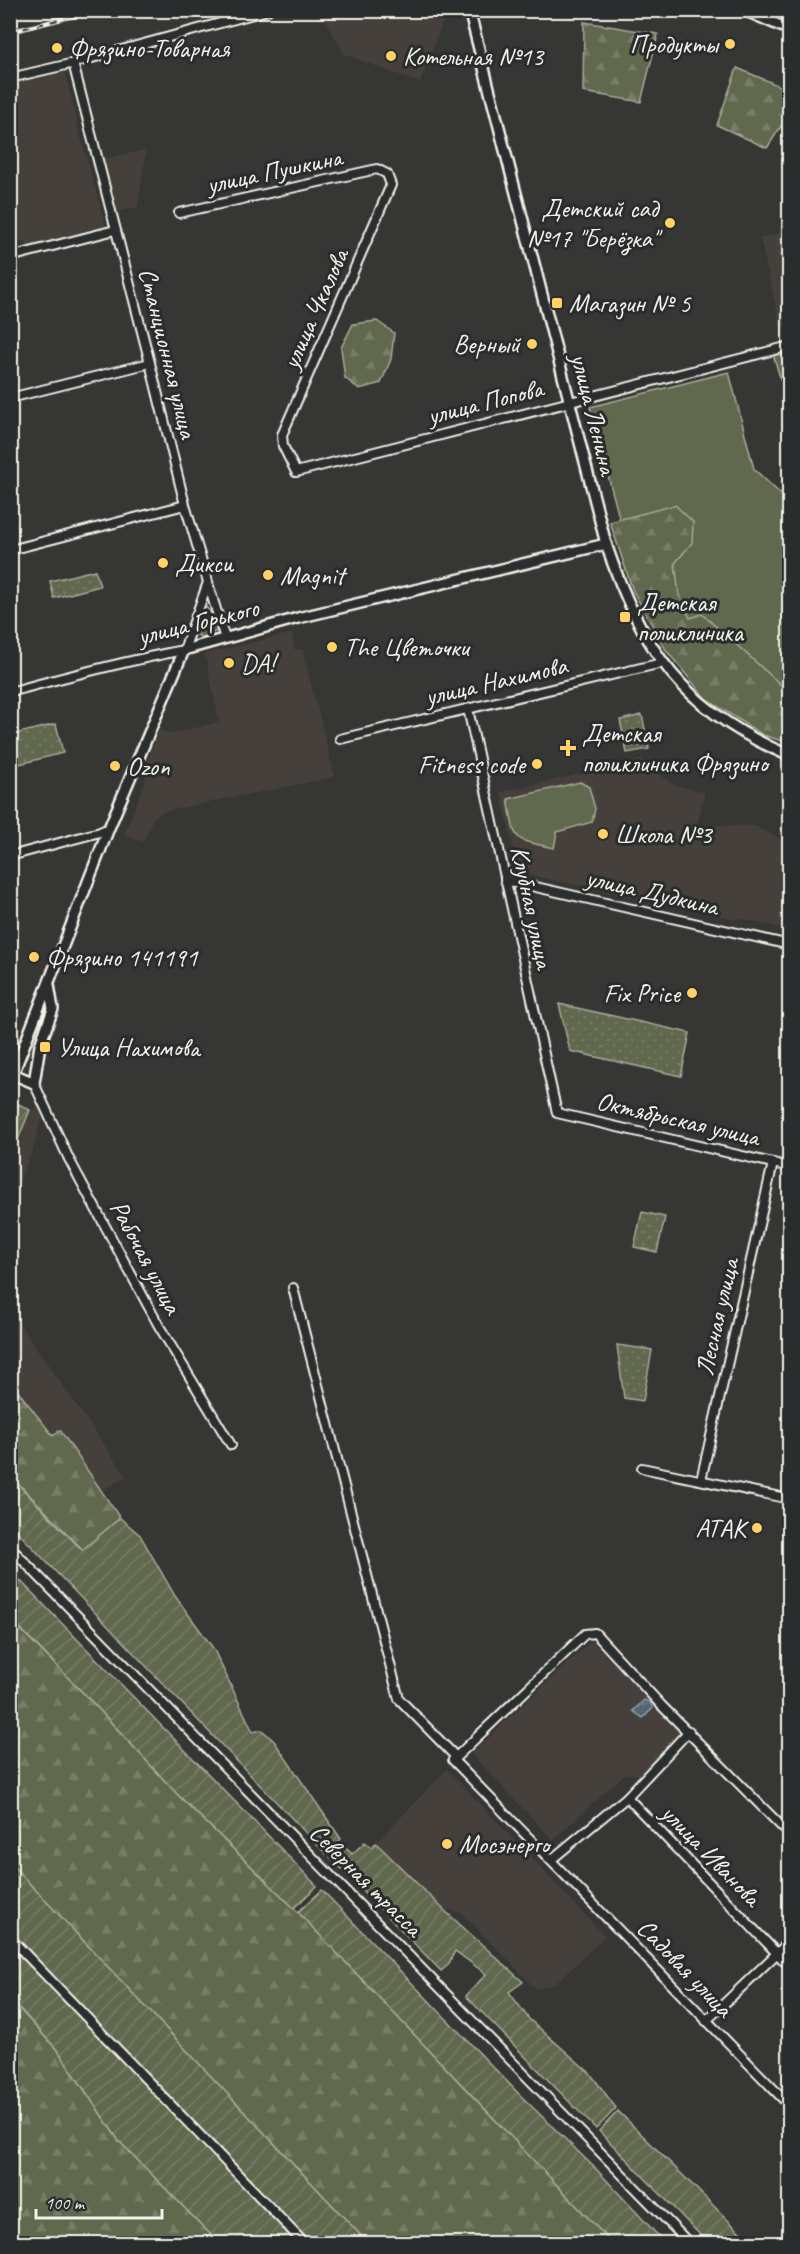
<svg xmlns="http://www.w3.org/2000/svg" width="800" height="2254" viewBox="0 0 800 2254" font-family="Caveat,sans-serif">
<defs>
<pattern id="forest-firs" width="22" height="20" patternUnits="userSpaceOnUse" patternTransform="scale(1.5)"><rect width="22" height="20" fill="#60674d"/><path d="M5 1l3.5 6h-7zM16 11l3.5 6h-7z" fill="#777d67"/></pattern>
<pattern id="park-dots" width="8" height="8" patternUnits="userSpaceOnUse" patternTransform="scale(1.5)"><rect width="8" height="8" fill="#60674d"/><path d="M2 2h.1M6 6h.1" fill="none" stroke="#777d67" stroke-width="1.8" stroke-linecap="round"/></pattern>
<pattern id="garden-furrows" width="10" height="10" patternUnits="userSpaceOnUse" patternTransform="scale(1.5)"><rect width="10" height="10" fill="#60674d"/><path d="M-1 1l2-2M0 10L10 0M9 11l2-2" fill="none" stroke="#777d67"/></pattern>
<pattern id="water-waves" width="16" height="10" patternUnits="userSpaceOnUse" patternTransform="scale(1.5)"><rect width="16" height="10" fill="#516675"/><path d="M0 5q4-4 8 0t8 0" fill="none" stroke="#6b7c89"/></pattern>
</defs>
<rect width="100%" height="100%" fill="#363634"/>
<filter id="ink" filterUnits="userSpaceOnUse"><feTurbulence type="fractalNoise" baseFrequency=".0167" numOctaves="2"/><feDisplacementMap in="SourceGraphic" scale="12" xChannelSelector="R" yChannelSelector="G"/><feConvolveMatrix kernelMatrix="1 2 1 2 8 2 1 2 1" color-interpolation-filters="sRGB"/></filter>
<g filter="url(#ink)">
<g fill="#44413b">
<path d="M331,10L440,11L445,15L420,83L344,54L321,13Z"/>
<path d="M65,70L79,131L106,226L44,243L42,242L27,247L25,241L15,244L13,237L10,238L11,84Z"/>
<path d="M146,150L138,207L116,212L102,159Z"/>
<path d="M789,231V326L781,328L760,238Z"/>
<path d="M292,633L295,650L302,649L335,777L166,811L153,818L143,842L124,835L146,779L145,768L159,730L170,734L219,722L205,654Z"/>
<path d="M642,760L674,785L705,792L697,825L755,826L789,843V930L739,918L733,920L727,917L519,873L501,792Z"/>
<path d="M38,1103L43,1113L33,1149L11,1203V1156L30,1110H35Z"/>
<path d="M10,1310L126,1476L111,1486L101,1490L60,1431L53,1436L11,1381Z"/>
<path d="M591,1641L641,1688L681,1731L641,1775L625,1774L553,1840L471,1754Z"/>
<path d="M447,1769L605,1936L555,1984L536,1989L461,1912L444,1910L376,1843Z"/>
</g>
<g fill="#60674d" stroke="#aaac9a" stroke-width="1.5">
<path d="M729,372L754,469L789,502V734L772,729L625,540L590,407Z"/>
<path d="M206,607L216,619L217,631L201,637L197,635L203,611Z"/>
<path d="M580,782L589,787L595,809L592,822L557,832L554,848C510,839 516,842 508,799Z"/>
</g>
<g fill="url(#forest-firs)" stroke="#aaac9a" stroke-width="1.5">
<path d="M584,22L658,34L641,102L583,92Z"/>
<path d="M737,68L789,90V114L767,148L717,125Z"/>
<path d="M377,321L394,333L391,359L381,383L359,389L345,378L341,348L353,324Z"/>
<path d="M789,350H790L789,408L773,354Z"/>
<path d="M675,505L693,522L692,543L675,563L679,595L690,618L702,614L789,692V743L763,735L706,699L666,650L633,591L610,522Z"/>
<path d="M10,1381L53,1436L60,1430L120,1518L83,1550L11,1476Z"/>
<path d="M10,1619L95,1705L179,1796L298,1912L612,2243H368L11,1864Z"/>
<path d="M10,1999L59,2052L119,2141L219,2243H11Z"/>
</g>
<g fill="url(#park-dots)" stroke="#aaac9a" stroke-width="1.5">
<path d="M95,570L100,586L54,598L50,581Z"/>
<path d="M642,715L649,749L627,753L620,720Z"/>
<path d="M56,724L63,753L11,766V735Z"/>
<path d="M559,1004L690,1033L681,1076L570,1051Z"/>
<path d="M642,1212L665,1217L657,1252L634,1247Z"/>
<path d="M617,1345L652,1350L643,1401L624,1398Z"/>
</g>
<g fill="url(#garden-furrows)" stroke="#aaac9a" stroke-width="1.5">
<path d="M13,1101L30,1110L11,1156V1106Z"/>
<path d="M10,1476L82,1550L120,1518L140,1535L175,1596L213,1648L253,1732L262,1730L274,1741L341,1839L326,1854L11,1525Z"/>
<path d="M10,1570L317,1886L294,1908L179,1796L95,1705L11,1619Z"/>
<path d="M365,1842L371,1847L376,1843L444,1910L523,1982L509,1992L529,2019L590,2073L616,2108L596,2129L466,1996L486,1974L455,1951L448,1965L441,1971L330,1857L343,1845L352,1854Z"/>
<path d="M11,1864L368,2243H219L119,2141L59,2052L11,1999Z"/>
<path d="M322,1890L519,2094L597,2170L665,2243H612L298,1912Z"/>
<path d="M618,2111L751,2243H708L599,2131Z"/>
</g>
<path fill="url(#water-waves)" stroke="#929ea3" stroke-width="1.5" d="M644,1700L650,1702L653,1708L643,1718L633,1711Z"/>
<g fill="none" stroke-linecap="round" stroke-linejoin="round">
<defs>
<g id="minor">
<path d="M10,78L70,64L268,10"/>
<path d="M179,213L377,169L387,174L391,185L282,435L283,446L296,472L790,346"/>
<path d="M10,257L115,230"/>
<path d="M10,398L150,363"/>
<path d="M10,550L185,505"/>
<path d="M208,583L225,639"/>
<path d="M10,692C68,676 125,661 184,650L208,582L185,505L150,363L73,63"/>
<path d="M468,709L557,1113L790,1167"/>
<path d="M340,739L662,663"/>
<path d="M10,856L100,832L109,828"/>
<path d="M505,880L790,945"/>
<path d="M34,1083L69,1159L159,1326L231,1445"/>
<path d="M293,1288L399,1699L455,1756"/>
<path d="M642,1468L790,1499"/>
<path d="M701,1480L773,1163"/>
<path d="M10,1547L690,2244"/>
<path d="M627,1797L790,1967"/>
<path d="M790,1835L661,1705L595,1633L585,1634L453,1760L790,2106"/>
<path d="M551,1860L627,1797L689,1731"/>
<path d="M10,1938L305,2244"/>
<path d="M706,2021L790,1941"/>
</g>
<g id="tertiary">
<path d="M469,10L606,544C642,651 684,711 790,756"/>
<path d="M744,10L790,30"/>
<path d="M49,985L53,1009L40,1045L34,1083L13,1074L109,828L184,650L298,618L606,544"/>
</g>
</defs>
<use href="#minor" stroke="#f4f1e8" stroke-width="12"/>
<use href="#tertiary" stroke="#f4f1e8" stroke-width="14"/>
<use href="#minor" stroke="#2a2d2e" stroke-width="8"/>
<use href="#tertiary" stroke="#2a2d2e" stroke-width="9"/>
<defs>
<path id="rail" d="M10,32L97,10"/>
</defs>
<use href="#rail" stroke="#f4f1e8" stroke-width="4.5"/>
<use href="#rail" stroke="#2a2d2e" stroke-width="2" stroke-dasharray="7" stroke-linecap="butt"/>
</g>
</g>
<g fill="#ffd166" stroke="#2a2d2e" stroke-width="2">
<circle cx="730" cy="44" r="6"/>
<circle cx="57" cy="48" r="6"/>
<circle cx="391" cy="56" r="6"/>
<circle cx="670" cy="223" r="6"/>
<rect x="551" y="297" width="12" height="12" rx="3"/>
<circle cx="532" cy="344" r="6"/>
<circle cx="163" cy="563" r="6"/>
<circle cx="268" cy="575" r="6"/>
<rect x="619" y="611" width="12" height="12" rx="3"/>
<circle cx="332" cy="647" r="6"/>
<circle cx="229" cy="663" r="6"/>
<path d="M565 739h6v6h6v6h-6v6h-6v-6h-6v-6h6z"/>
<circle cx="537" cy="764" r="6"/>
<circle cx="115" cy="766" r="6"/>
<circle cx="603" cy="834" r="6"/>
<circle cx="34" cy="957" r="6"/>
<circle cx="692" cy="993" r="6"/>
<rect x="39" y="1041" width="12" height="12" rx="3"/>
<circle cx="757" cy="1528" r="6"/>
<circle cx="447" cy="1844" r="6"/>
</g>
<g text-anchor="middle" dominant-baseline="central" stroke-width="6" stroke-linejoin="round" paint-order="stroke">
<g font-size="26" fill="#f4f1e8" stroke="#2a2d2e" text-anchor="start">
<text x="718" y="44" text-anchor="end">Продукты</text>
<text x="69" y="48">Фрязино-Товарная</text>
<text x="403" y="56">Котельная №13</text>
<text x="658" y="208" text-anchor="end">Детский сад<tspan x="658" dy="30">№17 "Берёзка"</tspan></text>
<text x="569" y="303">Магазин № 5</text>
<text x="520" y="344" text-anchor="end">Верный</text>
<text x="175" y="563">Дикси</text>
<text x="280" y="575">Magnit</text>
<text x="637" y="602">Детская<tspan x="637" dy="30">поликлиника</tspan></text>
<text x="344" y="647">The Цветочки</text>
<text x="241" y="663">DA!</text>
<text x="582" y="733">Детская<tspan x="582" dy="30">поликлиника Фрязино</tspan></text>
<text x="525" y="764" text-anchor="end">Fitness code</text>
<text x="127" y="766">Ozon</text>
<text x="615" y="834">Школа №3</text>
<text x="46" y="957">Фрязино 141191</text>
<text x="680" y="993" text-anchor="end">Fix Price</text>
<text x="57" y="1047">Улица Нахимова</text>
<text x="745" y="1528" text-anchor="end">АТАК</text>
<text x="459" y="1844">Мосэнерго</text>
</g>
<g font-size="26" fill="#f4f1e8" stroke="#2a2d2e">
<text transform="translate(274 171) rotate(-12)">улица Пушкина</text>
<text transform="translate(315 309) rotate(-66)">улица Чкалова</text>
<text transform="translate(168 353) rotate(76)">Станционная улица</text>
<text transform="translate(485 402) rotate(-14)">улица Попова</text>
<text transform="translate(594 414) rotate(76)">улица Ленина</text>
<text transform="translate(198 622) rotate(-14)">улица Горького</text>
<text transform="translate(496 681) rotate(-13)">улица Нахимова</text>
<text transform="translate(652 892) rotate(13)">улица Дудкина</text>
<text transform="translate(532 907) rotate(78)">Клубная улица</text>
<text transform="translate(678 1119) rotate(13)">Октябрьская улица</text>
<text transform="translate(146 1257) rotate(62)">Рабочая улица</text>
<text transform="translate(717 1317) rotate(-77)">Лесная улица</text>
<text transform="translate(711 1855) rotate(46)">улица Иванова</text>
<text transform="translate(366 1880) rotate(45)">Северная трасса</text>
<text transform="translate(685 1968) rotate(46)">Садовая улица</text>
</g>
</g>
<rect width="800" height="2254" fill="none" stroke="#2a2d2e" stroke-width="36"/>
<rect x="18" y="18" width="764" height="2218" fill="none" stroke="#f4f1e8" stroke-width="2" filter="url(#ink)"/>
<path d="M36 2209v9h126v-9" fill="none" stroke="#f4f1e8" stroke-width="3"/>
<text x="45" y="2209" font-size="18" fill="#f4f1e8" stroke="#2a2d2e" stroke-width="4.5" paint-order="stroke">100 m</text>
</svg>
